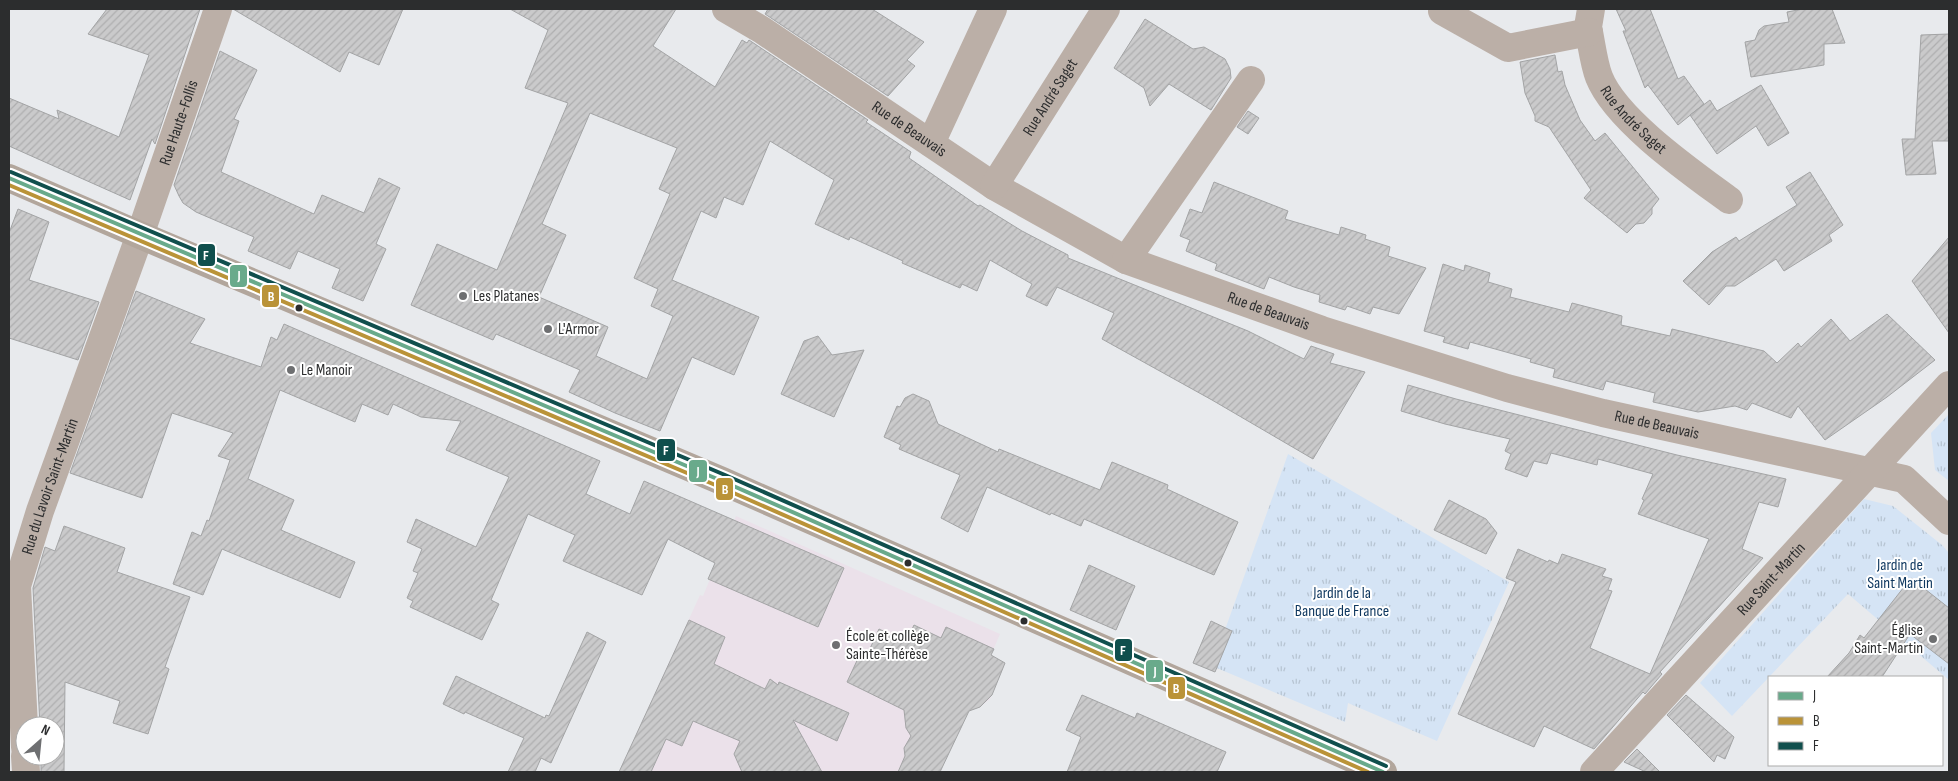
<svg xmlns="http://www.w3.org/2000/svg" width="1958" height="781" viewBox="0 0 1958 781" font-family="'Sofia Sans Condensed',sans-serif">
<defs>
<pattern id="park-tufts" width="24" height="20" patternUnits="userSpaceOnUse" patternTransform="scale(1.25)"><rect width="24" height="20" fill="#d5e4f5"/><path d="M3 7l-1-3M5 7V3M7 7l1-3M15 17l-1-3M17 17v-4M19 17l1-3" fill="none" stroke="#b7c4d2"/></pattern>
<pattern id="building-hatch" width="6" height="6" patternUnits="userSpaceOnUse" patternTransform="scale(1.25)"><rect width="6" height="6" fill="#cacacb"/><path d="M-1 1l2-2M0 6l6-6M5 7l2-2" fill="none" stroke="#aeaeaf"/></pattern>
</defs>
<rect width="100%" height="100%" fill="#e8eaed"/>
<path fill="#ebe1ea" d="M736,516L1000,634L991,655L1005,663L990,699L980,707L971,710L959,708L930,772H619L700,595L703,596Z"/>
<g fill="url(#park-tufts)">
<path d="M1949,414V481L1935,470L1931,433Z"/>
<path d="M1288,454L1509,582L1437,741L1348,703L1345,722L1212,666Z"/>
<path d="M1864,499L1893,506L1942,545L1949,553V680L1848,594L1732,716L1700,683Z"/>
</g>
<g fill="url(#building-hatch)" stroke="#a3a4a5" fill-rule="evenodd">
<path d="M107,9H200L155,144L152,139L130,200L9,146V98L59,119L57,110L119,137L149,55L88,34Z"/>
<path d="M233,9H403L379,65L349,52L340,72Z"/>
<path d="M510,9H676L653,46L715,87L742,40L747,43L749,40L868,120L866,122L911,152L909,158L978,206L980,205L1022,231L1068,255V258L1248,331L1304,359L1311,346L1334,354L1330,363L1365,372L1313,459L1212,400L1102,339L1114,313L1057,287L1047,306L1026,296L1032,284L990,260L977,291L962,284L960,288L902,263L903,261L850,237L849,240L815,224L834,180L770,141L743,205L724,197L716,218L701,211L672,280L759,317L734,375L692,357L660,431L615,413L569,392L580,370L496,334L493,340L411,305L437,244L497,270L568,103L525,88L548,30ZM590,113L677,148L659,189L670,194L634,278L658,289L651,306L673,316L647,379L596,356L608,327L539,297L566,235L542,224Z"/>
<path d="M768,9H872L924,42L907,60L915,66L888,96L765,14Z"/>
<path d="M1616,9H1650L1678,79L1684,76L1704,104L1678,125L1648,85L1645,88L1623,31H1626Z"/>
<path d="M1803,9H1832L1845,43L1824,44V65L1751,77L1745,42L1755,40L1759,30L1764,26L1789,22L1787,12Z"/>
<path d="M1145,19L1193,49L1204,47L1225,59L1230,69L1231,78L1211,110L1169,84L1150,106L1144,88L1114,68Z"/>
<path d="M1949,34V141H1932L1936,174L1906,175L1902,139H1915L1921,35Z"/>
<path d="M220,51L257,70L234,119L239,121L221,172L314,214L322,195L364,213L379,178L400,188L376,244L386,249L363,301L332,288L340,269L298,251L290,269L248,251L254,237L196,212L183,203L179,196L174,185Z"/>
<path d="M1555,55L1558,72L1562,71L1565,85L1580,120L1595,141L1605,133L1659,199L1652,208V214L1644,223L1636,224L1627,233L1584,198L1591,190L1549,127L1535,121V116L1525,93L1520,62Z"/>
<path d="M1761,85L1789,133L1768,146L1756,126L1717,154L1690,115L1710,100L1717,111Z"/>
<path d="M1248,111L1259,118L1248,134L1237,127Z"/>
<path d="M1810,172L1843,225L1829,235L1832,241L1784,271L1776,259L1735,286H1726L1709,305L1683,281L1712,252L1736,237L1739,241L1797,205L1786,187Z"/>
<path d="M1214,182L1288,211L1285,219L1339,235L1341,227L1366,235L1365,239L1390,247L1388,256L1426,268L1399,314L1373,307L1370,314L1347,306L1345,310L1319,302L1320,295L1294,287L1269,277L1264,289L1215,270L1217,264L1186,251L1190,240L1180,236L1190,209L1202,213Z"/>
<path d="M18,209L49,222L29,280L99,302L78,360L9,338V233Z"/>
<path d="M1949,237V333L1912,281Z"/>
<path d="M1443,264L1464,271L1465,265L1490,273L1488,282L1512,289L1510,297L1569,312L1572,303L1622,316L1621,325L1670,336L1672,329L1764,351L1777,363L1798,343L1801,347L1831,319L1850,341L1887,314L1935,360L1887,397L1825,440L1798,406L1791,418L1752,403L1747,410L1735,406L1698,412L1653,402L1655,393L1606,381L1603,390L1553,377L1555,369L1530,362L1531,359L1470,342L1468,349L1443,342L1445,337L1424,331Z"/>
<path d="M136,291L205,319L190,343L261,367L271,337L277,340L284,324L600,461L586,494L630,514L644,481L844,568L818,627L708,579L715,563L668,539L642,595L563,561L575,535L528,514L491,600L499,604L482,640L410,607L413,601L407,598L418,573L413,571L422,549L407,542L416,519L476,547L509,477L446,450L461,421L421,417L393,404L388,415L362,404L355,422L280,390L248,479L294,500L281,530L355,562L340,598L222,549L203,595L173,584L192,532L201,536L207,520L209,521L230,460L218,456L233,433L172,413L142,498L70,473Z"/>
<path d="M818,336L832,355L864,350L834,417L781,394L804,341Z"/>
<path d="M1408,385L1456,399L1677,455L1786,479L1778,507L1759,502L1742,549L1763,558L1660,672L1662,674L1645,694L1643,692L1594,749L1544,726L1534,747L1458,714L1516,582L1506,578L1518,549L1548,562L1549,560L1558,564L1562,554L1606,569L1602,576L1612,579L1608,590L1612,591L1590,648L1650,674L1709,539L1638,514L1644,500L1642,499L1653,474L1598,459L1597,465L1551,453L1547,464L1534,461L1527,477L1505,469L1511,454L1505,451L1510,439L1445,424L1401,411Z"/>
<path d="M913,394L929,401L938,424L998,452L999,449L1100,490L1112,462L1168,485L1167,489L1238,522L1214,575L1084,519L1081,526L1051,513L1050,515L987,487L968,532L941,518L960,475L899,449L901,445L884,437L897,406L900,407L905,398Z"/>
<path d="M1449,500L1486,519L1497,533L1486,554L1434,530Z"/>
<path d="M64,526L125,548L117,572L190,597L165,667L169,669L148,734L113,723L120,701L65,682L64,772H41V756H55V726H40L33,588L45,547L55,551Z"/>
<path d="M1089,565L1135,586L1116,630L1070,610Z"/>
<path d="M1911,578L1949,608V664L1910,634L1882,677H1827L1849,653L1860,635L1864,638Z"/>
<path d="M689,620L725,637L714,664L765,689L770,679L778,685L779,682L849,713L837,741L793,720L822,772H742L734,754L740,741L693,721L682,746L666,739L651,772H619Z"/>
<path d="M1211,621L1232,631L1215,672L1193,663Z"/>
<path d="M914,625L941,638L946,627L994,649L991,655L1005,663L992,695L980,707L969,711L940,772H898L905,756L904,748L911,736L906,728L904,710L847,682L861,652L867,655L879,629L906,642Z"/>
<path d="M587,632L606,642L551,763L541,758L535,772H508L524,738L465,712L464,714L443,704L456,676L545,718L546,715L549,716Z"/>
<path d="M1082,695L1135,718L1137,713L1226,752L1217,772H1067L1081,737L1066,730Z"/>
<path d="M1686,695L1734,737L1725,759L1717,755L1714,762L1667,715Z"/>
<path d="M1637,749L1660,772H1646L1624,762Z"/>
</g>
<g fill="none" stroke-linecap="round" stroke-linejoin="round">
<g stroke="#bbafa7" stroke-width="28">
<path id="s1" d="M726,9L762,30L994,186L1126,260L1322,330L1507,388L1603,413L1904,479L1949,521"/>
<path id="s2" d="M1591,9L1588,27L1589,32C1592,47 1594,64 1599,77C1616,120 1691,172 1729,200"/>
<path d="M1442,11L1508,48L1589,32"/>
<path d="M931,143L993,9"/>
<path id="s3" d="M994,186L1106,9"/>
<path d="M1126,260L1251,80"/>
<path id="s4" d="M25,747L17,586L40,511L140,235L218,9"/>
<path d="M25,756L26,772"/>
<path id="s5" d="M1594,772L1949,385"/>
</g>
<path stroke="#b2a69c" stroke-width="28" d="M9,178L140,235L722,481L1383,772"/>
<defs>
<path id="bus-1" d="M9,178L722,481L1383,772"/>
<path id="bus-2" d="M9,185L720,487L1368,772"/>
<path id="bus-3" d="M11,172L725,475L1386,766"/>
</defs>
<use href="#bus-1" stroke="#fff" stroke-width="8"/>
<use href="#bus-2" stroke="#fff" stroke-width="8"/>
<use href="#bus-3" stroke="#fff" stroke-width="8"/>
<use href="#bus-1" stroke="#69aa8b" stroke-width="4"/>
<use href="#bus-2" stroke="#ba9338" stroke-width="4"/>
<use href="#bus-3" stroke="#104f4d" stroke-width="4"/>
</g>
<g fill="#6e6f71" stroke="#fff" stroke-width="2">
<circle cx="463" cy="296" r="5"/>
<circle cx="548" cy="329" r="5"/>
<circle cx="291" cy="370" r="5"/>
<circle cx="1933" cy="639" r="5"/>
<circle cx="836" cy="645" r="5"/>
</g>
<g fill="#2c2d2e" stroke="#fff" stroke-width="2">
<circle cx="299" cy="308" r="4.5"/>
<circle cx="908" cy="563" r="4.5"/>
<circle cx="1024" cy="621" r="4.5"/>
</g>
<g text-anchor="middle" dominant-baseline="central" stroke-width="4" stroke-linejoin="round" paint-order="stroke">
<g font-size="16" fill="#2c2d2e" stroke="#fff">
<text stroke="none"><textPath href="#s3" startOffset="105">Rue André Saget</textPath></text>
<text stroke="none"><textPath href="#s2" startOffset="125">Rue André Saget</textPath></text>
<text stroke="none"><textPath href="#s4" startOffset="652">Rue Haute-Follis</textPath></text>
<text stroke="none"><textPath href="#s1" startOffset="219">Rue de Beauvais</textPath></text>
<text stroke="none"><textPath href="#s1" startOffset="624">Rue de Beauvais</textPath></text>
<text stroke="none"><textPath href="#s1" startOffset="1029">Rue de Beauvais</textPath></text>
<text stroke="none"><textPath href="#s4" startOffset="266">Rue du Lavoir Saint-Martin</textPath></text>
<text stroke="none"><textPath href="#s5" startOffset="262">Rue Saint-Martin</textPath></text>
</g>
<g font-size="16" fill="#2c2d2e" stroke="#fff" text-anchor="start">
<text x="473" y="296">Les Platanes</text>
<text x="558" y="329">L'Armor</text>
<text x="301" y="370">Le Manoir</text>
<text x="1923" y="630" text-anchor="end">Église<tspan x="1923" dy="18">Saint-Martin</tspan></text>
<text x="846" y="636">École et collège<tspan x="846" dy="18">Sainte-Thérèse</tspan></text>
</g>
<g font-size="16" fill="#0d365e" stroke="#fff">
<text x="1900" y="565">Jardin de<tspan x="1900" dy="18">Saint Martin</tspan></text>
<text x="1342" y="593">Jardin de la<tspan x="1342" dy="18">Banque de France</tspan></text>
</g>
</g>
<g stroke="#fff" stroke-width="2">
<rect x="197" y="243" width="19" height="24" rx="5" fill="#104f4d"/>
<rect x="229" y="264" width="19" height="24" rx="5" fill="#69aa8b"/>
<rect x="261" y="284" width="19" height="24" rx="5" fill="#ba9338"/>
<rect x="656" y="438" width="20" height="24" rx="5" fill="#104f4d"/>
<rect x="688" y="459" width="20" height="24" rx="5" fill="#69aa8b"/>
<rect x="715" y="477" width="19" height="24" rx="5" fill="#ba9338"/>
<rect x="1114" y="638" width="19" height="24" rx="5" fill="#104f4d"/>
<rect x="1145" y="659" width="19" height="24" rx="5" fill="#69aa8b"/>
<rect x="1167" y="676" width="19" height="24" rx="5" fill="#ba9338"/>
</g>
<g font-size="14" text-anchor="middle" font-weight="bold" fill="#fff">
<text x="206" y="260">F</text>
<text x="239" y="280">J</text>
<text x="271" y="301">B</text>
<text x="666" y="455">F</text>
<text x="698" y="476">J</text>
<text x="725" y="494">B</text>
<text x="1123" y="655">F</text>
<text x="1155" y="676">J</text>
<text x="1176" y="693">B</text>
</g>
<rect width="1958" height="781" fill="none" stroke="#2c2d2e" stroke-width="20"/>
<rect x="1768" y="676" width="175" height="90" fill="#ffffff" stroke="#ababab"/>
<rect x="1778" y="692" width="25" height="8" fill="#69aa8b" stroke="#ababab"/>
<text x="1813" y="701" font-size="15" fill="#2c2d2e">J</text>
<rect x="1778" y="717" width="25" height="8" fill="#ba9338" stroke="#ababab"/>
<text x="1813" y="726" font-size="15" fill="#2c2d2e">B</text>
<rect x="1778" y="742" width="25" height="8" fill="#104f4d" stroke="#ababab"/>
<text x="1813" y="751" font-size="15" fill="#2c2d2e">F</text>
<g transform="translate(40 741) rotate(27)"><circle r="24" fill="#ffffff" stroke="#ababab"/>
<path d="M0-4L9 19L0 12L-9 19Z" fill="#6e6f71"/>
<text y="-8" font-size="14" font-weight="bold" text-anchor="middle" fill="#2c2d2e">N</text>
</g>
</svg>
